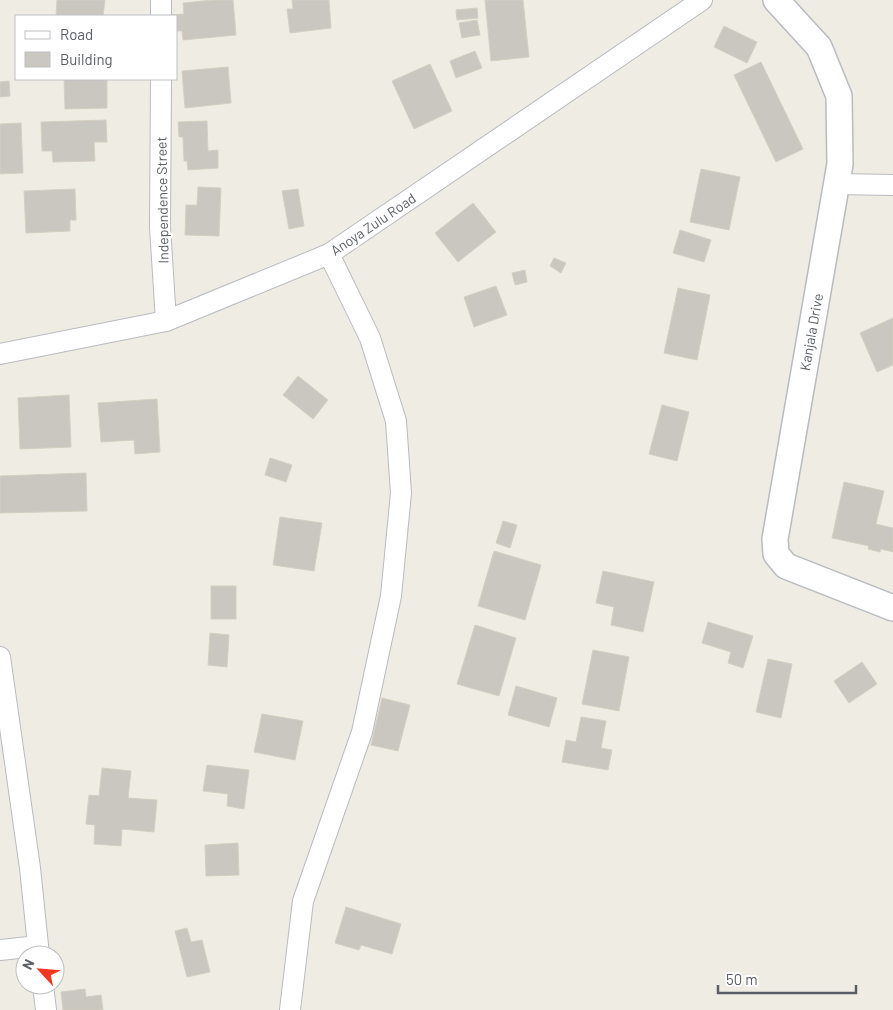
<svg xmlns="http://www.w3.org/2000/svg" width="893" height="1010" viewBox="0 0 893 1010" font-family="Barlow,sans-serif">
<rect width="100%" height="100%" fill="#efede3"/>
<g fill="#cac7c0" stroke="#d5cfc1">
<path d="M57,0H105L103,16H56Z"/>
<path d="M213,0H233L236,35L183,40L182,31H176V16L172,15L184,14L183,3Z"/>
<path d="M292,0H329L331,28L290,33L287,9H293Z"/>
<path d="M485,0H523L529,57L491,61Z"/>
<path d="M477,8L478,18L457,20L456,10Z"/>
<path d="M477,20L480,35L462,38L459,23Z"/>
<path d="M724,26L757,42L747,63L714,47Z"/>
<path d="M475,51L482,68L456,78L450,61Z"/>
<path d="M761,62L803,149L776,162L734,75Z"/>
<path d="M430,64L452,111L414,129L392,81Z"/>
<path d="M228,67L231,103L185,108L182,71Z"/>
<path d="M64,79H107V108L65,109Z"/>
<path d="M9,81L10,96L0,97V82Z"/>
<path d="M106,120L107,142H94L95,161L53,162L52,151H42L41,122Z"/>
<path d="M207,121L208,151L218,150V168L188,170L187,161H184L183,137H179L178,122Z"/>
<path d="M21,123L23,173L0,174V124Z"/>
<path d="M701,169L740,177L729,230L690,222Z"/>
<path d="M198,187L221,188L219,236L185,235L186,205H197Z"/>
<path d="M75,189L76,220H70V231L26,233L24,191Z"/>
<path d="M298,189L304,226L289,229L282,191Z"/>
<path d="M473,203L496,232L458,262L435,233Z"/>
<path d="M680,230L711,240L704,262L673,253Z"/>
<path d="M554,258L566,263L561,273L550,266Z"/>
<path d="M525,270L527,282L515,285L512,273Z"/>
<path d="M496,286L507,315L474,327L464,297Z"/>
<path d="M678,288L710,295L697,360L664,353Z"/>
<path d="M893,318V365L877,372L860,333Z"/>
<path d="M298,376L328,400L313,419L283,395Z"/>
<path d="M69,395L71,447L20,449L18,398Z"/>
<path d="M157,399L160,452L135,454L134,440L101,442L98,403Z"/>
<path d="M662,405L689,412L677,461L649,454Z"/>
<path d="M270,458L292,465L286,482L265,475Z"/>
<path d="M86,473L87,511L0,513V476Z"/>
<path d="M844,482L884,491L876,524L893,528V552L881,549L880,552L868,549L869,546L832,538Z"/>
<path d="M280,517L322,523L314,571L273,565Z"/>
<path d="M503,521L517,525L510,548L496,543Z"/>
<path d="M494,551L541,565L525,620L478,606Z"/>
<path d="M603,571L654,582L643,632L611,625L614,607L596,603Z"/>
<rect x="211" y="586" width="25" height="33"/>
<path d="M708,622L753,636L743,668L728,663L731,652L702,643Z"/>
<path d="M475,625L516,638L499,696L457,684Z"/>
<path d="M210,633L229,635L227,667L208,665Z"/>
<path d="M593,650L629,657L619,711L582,704Z"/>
<path d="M768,659L792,664L781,718L756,712Z"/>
<path d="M862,662L877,684L849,703L834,681Z"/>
<path d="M516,686L557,698L549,727L508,715Z"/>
<path d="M382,698L410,705L398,751L371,745Z"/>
<path d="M262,714L303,721L295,760L254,752Z"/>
<path d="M581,717L606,721L601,748L612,750L608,770L562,762L566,740L576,742Z"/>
<path d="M207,765L249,770L244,809L227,806L228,794L203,791Z"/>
<path d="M102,768L131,771L128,798L157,800L154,832L122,829L121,846L94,844L95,825L86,824L89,795L99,796Z"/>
<path d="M238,843L239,875L206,876L205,845Z"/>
<path d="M346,907L401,924L392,954L361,945L359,950L335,943Z"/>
<path d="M187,928L191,942L202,940L210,972L187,977L175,931Z"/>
<path d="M85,989L86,997L101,995L103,1010H63L61,992Z"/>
</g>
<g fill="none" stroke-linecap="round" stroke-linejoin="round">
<defs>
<g id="minor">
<path d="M161,16V0"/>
<path d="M161,79L160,227L166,321"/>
<path d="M836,184L893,185"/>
<path d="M0,354L166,321L329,254L702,0"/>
<path d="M0,657L30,868L39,955"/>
<path d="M0,950L38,946"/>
<path d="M43,985L46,1010"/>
<path d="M290,1010L303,901L362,732L391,596L401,493L396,421L370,338L329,254"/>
</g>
<path id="tertiary" d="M776,0L819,47L839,96L840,164L775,539L776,554L786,566L893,608"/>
</defs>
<use href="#minor" stroke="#b8bbc0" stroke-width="22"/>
<use href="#tertiary" stroke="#b8bbc0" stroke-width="28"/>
<use href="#minor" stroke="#fff" stroke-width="20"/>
<use href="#tertiary" stroke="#fff" stroke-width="25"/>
</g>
<g text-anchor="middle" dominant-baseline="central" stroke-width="4.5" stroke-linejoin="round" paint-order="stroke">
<g font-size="14" fill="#5b5f65" stroke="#fff">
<text transform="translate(162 200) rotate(-91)">Independence Street</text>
<text transform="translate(373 224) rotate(-34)">Anoya Zulu Road</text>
<text transform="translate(811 332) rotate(-80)">Kanjala Drive</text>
</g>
</g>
<rect x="15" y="15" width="162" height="65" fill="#ffffff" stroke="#bdbfc1"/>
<rect x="25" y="31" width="25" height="8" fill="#ffffff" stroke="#bdbfc1"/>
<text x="60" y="40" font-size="15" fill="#5b5f65">Road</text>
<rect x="25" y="52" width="25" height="15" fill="#cac7c0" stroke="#bdbfc1"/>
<text x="60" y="65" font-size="15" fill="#5b5f65">Building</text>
<g transform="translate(40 970) rotate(296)"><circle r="24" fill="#ffffff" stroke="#bdbfc1"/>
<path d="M0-4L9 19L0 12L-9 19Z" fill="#f83620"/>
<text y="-8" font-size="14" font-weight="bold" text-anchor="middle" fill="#5b5f65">N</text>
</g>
<path d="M718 985v8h138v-8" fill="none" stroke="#5b5f65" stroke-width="2.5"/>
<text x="726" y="985" font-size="15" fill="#5b5f65" stroke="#ffffff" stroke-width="4" paint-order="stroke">50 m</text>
</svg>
